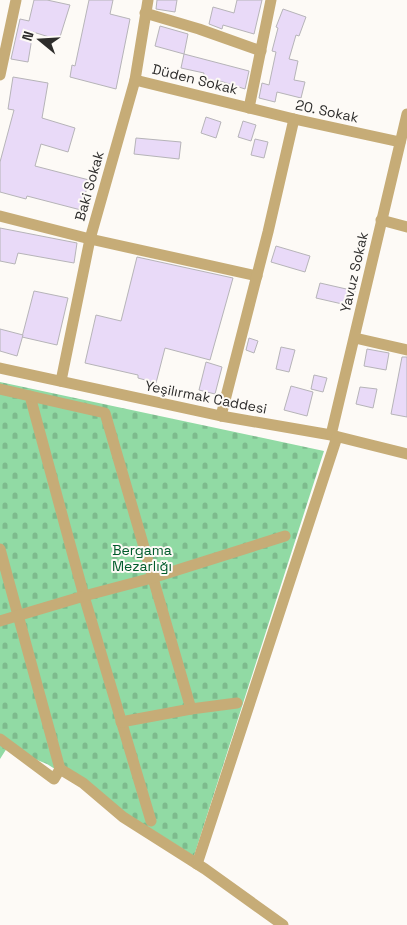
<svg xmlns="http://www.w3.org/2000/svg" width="407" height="925" viewBox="0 0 407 925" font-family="'Space Grotesk',sans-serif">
<defs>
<pattern id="cemetery-stones" width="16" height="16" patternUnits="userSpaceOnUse" patternTransform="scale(1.25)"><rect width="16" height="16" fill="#91daa4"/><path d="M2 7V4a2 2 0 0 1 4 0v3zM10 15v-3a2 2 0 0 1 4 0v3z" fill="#7dbb8d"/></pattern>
</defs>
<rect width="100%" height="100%" fill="#fdfaf6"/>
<path fill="url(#cemetery-stones)" d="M0,382L324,451L194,856L47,764L7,748L0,759Z"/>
<g fill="#e9daf8" stroke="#b6b4b8">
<path d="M34,0H47L70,5L59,40L33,32L28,62L11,59L20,19L29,21Z"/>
<path d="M89,0H113L110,14L130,19L116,89L70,77L72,65L75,66Z"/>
<path d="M157,0H177L175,12L156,9Z"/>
<path d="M237,0H262L254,34L223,25L222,29L209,24L213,7L234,13Z"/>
<path d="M283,9L306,17L299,36L296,35L289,59L298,61L294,80L305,82L301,98L277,92L275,102L259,98L262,83L269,85L276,52L272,51L278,28L276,27Z"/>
<path d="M160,26L188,34L184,54L155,46Z"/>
<path d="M184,54L249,71L245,89L220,81V82L203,78L204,73L181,68Z"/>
<path d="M13,77L48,83L42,118L75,128L68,152L41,144L35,166L89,180L81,210L27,196L26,199L0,192V162L14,110L8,109Z"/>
<path d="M206,117L221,122L216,138L201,133Z"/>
<path d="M243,121L256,125L251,141L238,137Z"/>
<path d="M136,138L181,142L179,159L134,154Z"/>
<path d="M255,139L268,142L264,158L251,155Z"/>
<path d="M0,228L77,243L74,263L18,253L15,264L0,261Z"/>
<path d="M276,246L310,256L305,272L271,262Z"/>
<path d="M137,257L233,278L210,360L165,348L156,383L138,378V375L85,363L96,315L121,321Z"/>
<path d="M320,283L355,291L351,306L316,298Z"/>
<path d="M34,291L68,298L57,345L22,337Z"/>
<path d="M0,329L23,335L17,356L0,351Z"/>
<path d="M249,338L258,341L254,353L246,350Z"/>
<path d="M281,347L295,350L289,372L276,369Z"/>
<path d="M367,349L389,353L386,370L364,366Z"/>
<path d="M402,357H407V417L391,414Z"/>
<path d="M206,362L222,367L215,394L199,390Z"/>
<path d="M314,375L327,378L323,392L311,389Z"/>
<path d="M291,386L313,392L307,416L284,410Z"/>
<path d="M360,387L377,389L373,408L356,404Z"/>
</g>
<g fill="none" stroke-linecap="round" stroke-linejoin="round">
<g stroke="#c6ac77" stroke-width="11">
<path d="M145,13L199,29L261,51"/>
<path d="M0,75L16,0"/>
<path d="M135,80L294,119L400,142"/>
<path d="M249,108L271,0"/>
<path d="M0,216L90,239L257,276"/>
<path d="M381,220L407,227"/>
<path d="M355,338L407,350"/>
<path d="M0,368L221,416L331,435L407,454"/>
<path d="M61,381L90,239L135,80L148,0"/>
<path d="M0,389L30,396L84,596L151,821"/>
<path d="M30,396L105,413L191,709L121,722"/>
<path d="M221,416L268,232L294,119"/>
<path d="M331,435L407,114"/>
<path d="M0,549L60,769"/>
<path d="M0,621L84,596L152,578L285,536"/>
<path d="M191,709L237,703"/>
<path d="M0,739L54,779L60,769L83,783L123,817L205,869L283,925"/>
<path d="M197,864L337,437"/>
</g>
</g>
<g text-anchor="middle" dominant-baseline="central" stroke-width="4" stroke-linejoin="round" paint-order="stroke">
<g font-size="14" fill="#2d2c2b" stroke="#fdfaf6">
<text transform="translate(195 79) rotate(14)">Düden Sokak</text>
<text transform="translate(327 111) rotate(12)">20. Sokak</text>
<text transform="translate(89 186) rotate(-74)">Baki Sokak</text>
<text transform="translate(354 272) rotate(-77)">Yavuz Sokak</text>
<text transform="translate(206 397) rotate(11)">Yeşilırmak Caddesi</text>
</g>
<g font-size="14" fill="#005b2b" stroke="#fdfaf6">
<text x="142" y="550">Bergama<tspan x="142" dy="16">Mezarlığı</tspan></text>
</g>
</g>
<g transform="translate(40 40) rotate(288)" stroke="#fdfaf6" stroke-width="4" paint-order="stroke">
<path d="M0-4L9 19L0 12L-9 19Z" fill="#2d2c2b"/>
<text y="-8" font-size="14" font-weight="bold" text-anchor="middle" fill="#2d2c2b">N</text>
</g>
</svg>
